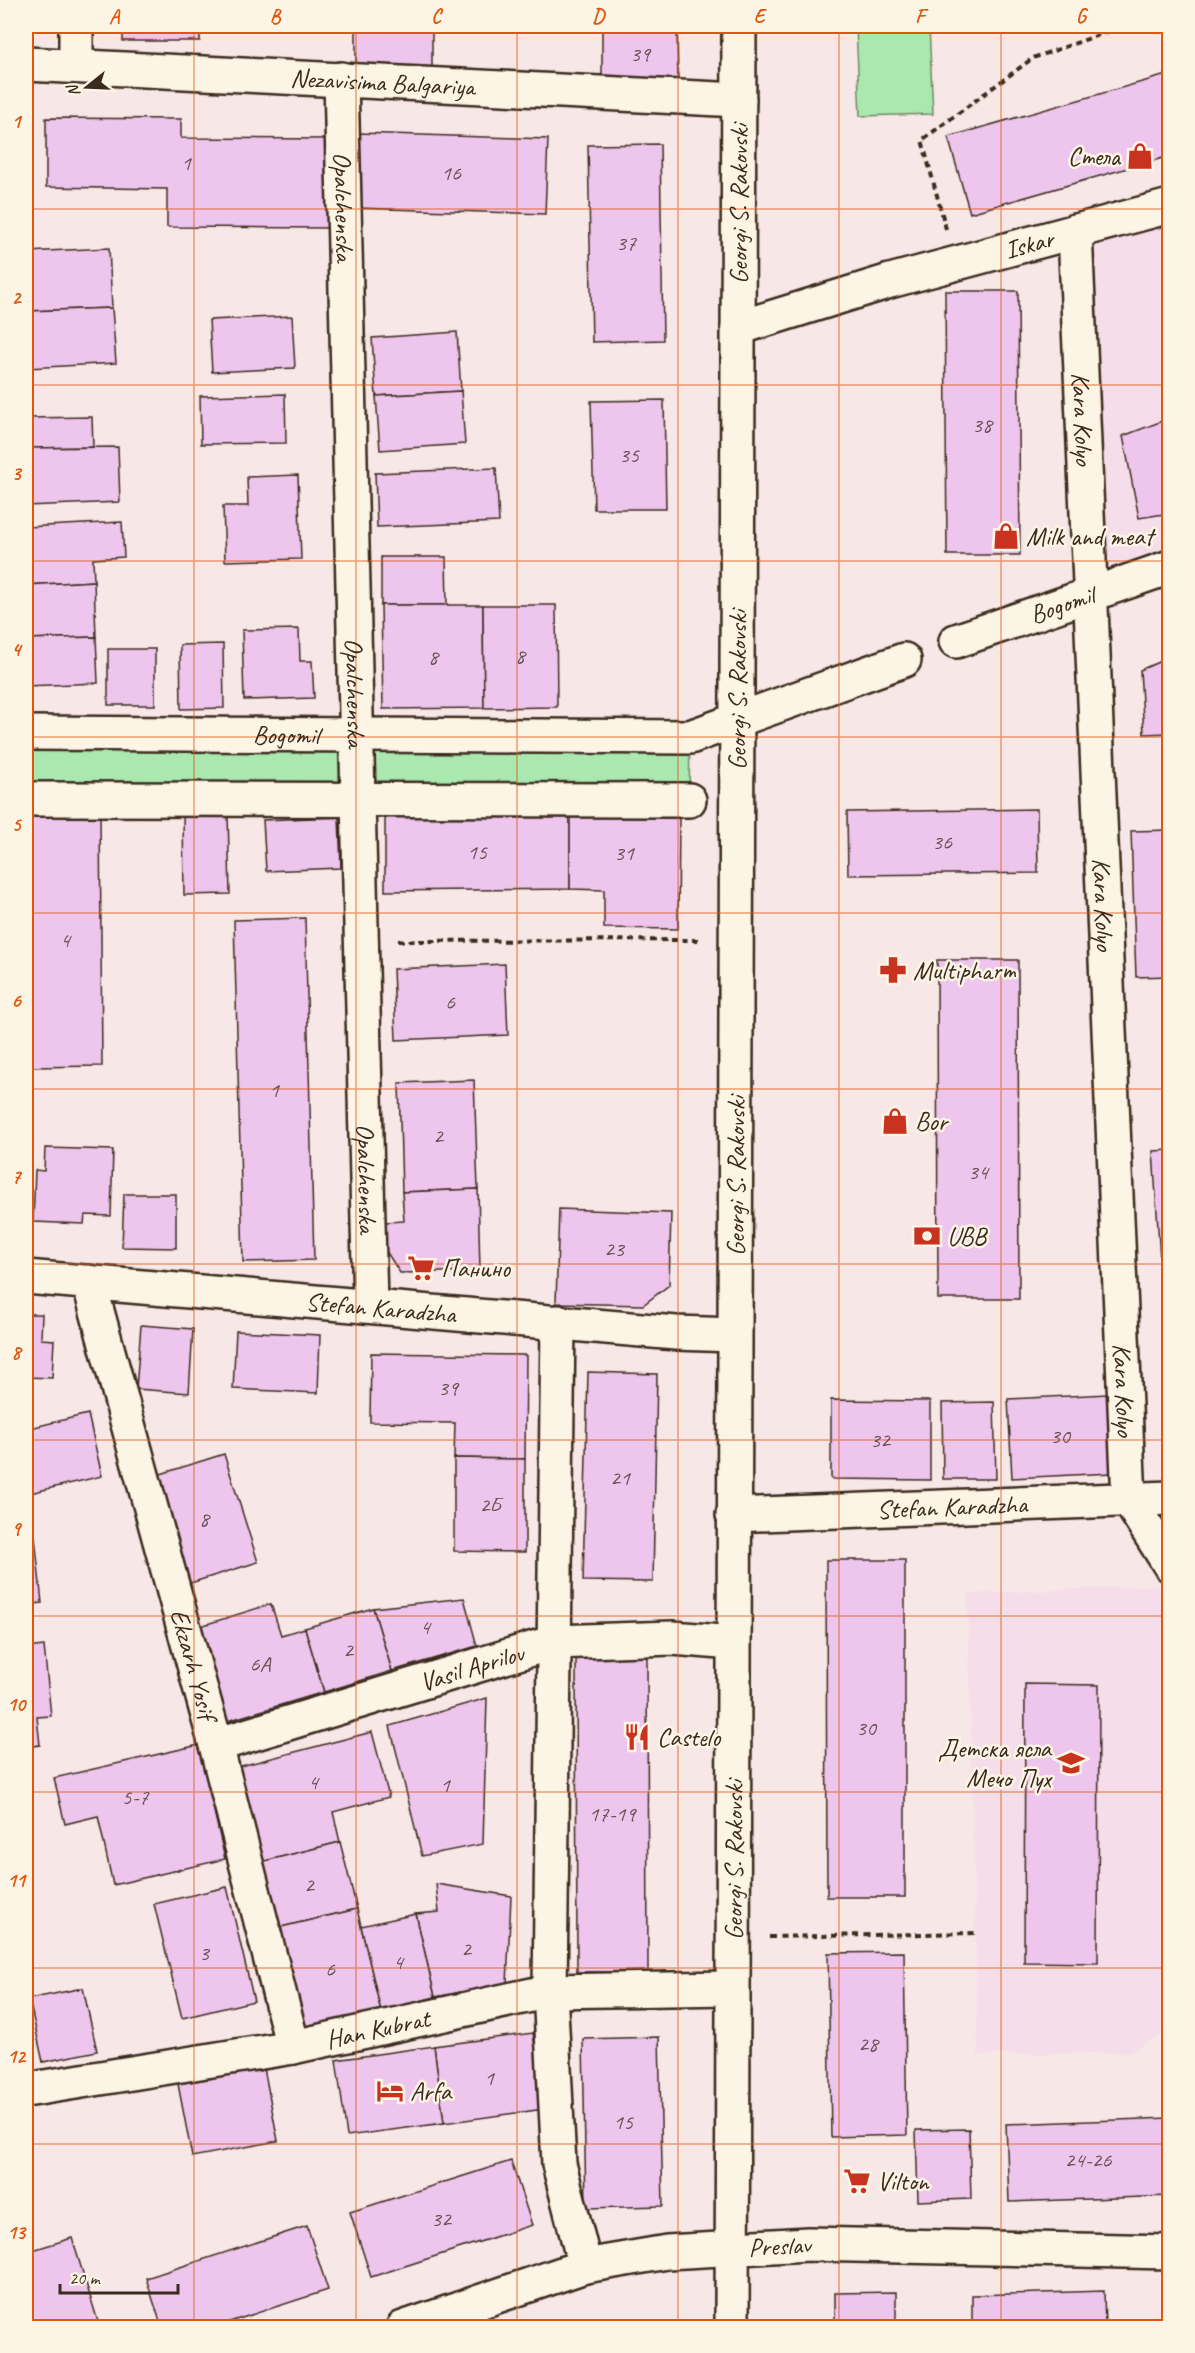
<svg xmlns="http://www.w3.org/2000/svg" width="1195" height="2353" viewBox="0 0 1195 2353" font-family="Caveat,sans-serif">
<rect width="100%" height="100%" fill="#f8e7e7"/>
<filter id="ink" filterUnits="userSpaceOnUse"><feTurbulence type="fractalNoise" baseFrequency=".0167" numOctaves="2"/><feDisplacementMap in="SourceGraphic" scale="12" xChannelSelector="R" yChannelSelector="G"/><feConvolveMatrix kernelMatrix="1 2 1 2 8 2 1 2 1" color-interpolation-filters="sRGB"/></filter>
<g filter="url(#ink)">
<g fill="#f5dde9">
<path d="M1169,206V567L1090,595L1075,231Z"/>
<path d="M1169,1585V2030L1131,2052L978,2055L968,1594Z"/>
</g>
<g fill="#aae8af" stroke="#728966" stroke-width="1.5">
<path d="M856,26H929L933,114L860,116Z"/>
<path d="M26,733L690,737L689,800L26,799Z"/>
</g>
<g fill="#eec5ed" stroke="#3b2a1e" stroke-width="1.5">
<rect x="123" y="26" width="77" height="15"/>
<rect x="356" y="26" width="76" height="46"/>
<path d="M602,26H677L678,83H602Z"/>
<path d="M1170,74V156L970,213L948,137Z"/>
<path d="M46,118L181,119V138L327,139V228L167,227V189L46,187Z"/>
<path d="M357,133L548,139L545,214L354,208Z"/>
<path d="M660,144L663,340L592,342L588,145Z"/>
<path d="M109,248L112,308L27,311L26,252Z"/>
<path d="M945,291H1018L1020,555H947Z"/>
<path d="M112,308L116,363L28,368L27,311Z"/>
<path d="M292,316L295,368L212,372L209,320Z"/>
<path d="M457,332L461,391L376,396L372,338Z"/>
<path d="M461,391L465,444L380,450L376,396Z"/>
<path d="M285,394L286,443L201,444L200,396Z"/>
<path d="M664,400L666,509H594L591,401Z"/>
<path d="M92,417L93,447L26,448V418Z"/>
<path d="M1170,418V513L1139,518L1123,436Z"/>
<path d="M118,447L120,502L26,506V448Z"/>
<path d="M496,468L499,522L377,527L375,473Z"/>
<path d="M298,475L301,559L225,561L223,506H248L247,477Z"/>
<path d="M122,522L124,557L93,559L94,581L26,585V527Z"/>
<path d="M381,557H446L447,605H381Z"/>
<path d="M94,581L96,637L26,639V585Z"/>
<path d="M381,605H483L484,708L383,709Z"/>
<path d="M483,605H556L557,707L484,708Z"/>
<path d="M299,629L300,661H312L314,698L244,700L242,630Z"/>
<path d="M96,637L98,683L26,686V639Z"/>
<path d="M223,644L224,708L181,709L180,645Z"/>
<rect x="108" y="649" width="47" height="56"/>
<path d="M1170,657V733L1144,734L1140,670Z"/>
<path d="M1037,809L1038,873L848,875L847,812Z"/>
<path d="M100,812L102,1066L30,1067L27,813Z"/>
<path d="M385,813L570,815V889L385,891Z"/>
<path d="M183,814H228L230,894L184,895Z"/>
<path d="M570,815L679,817L678,929L604,928V890L570,889Z"/>
<path d="M339,817L341,868L266,871L263,820Z"/>
<path d="M1170,830V976L1136,977L1131,831Z"/>
<path d="M305,918L314,1260L243,1262L234,920Z"/>
<path d="M937,960H1018L1019,1299H938Z"/>
<path d="M505,964L508,1035L396,1040L393,969Z"/>
<path d="M474,1080L478,1189L402,1192L399,1083Z"/>
<path d="M45,1148L113,1150L111,1216L85,1215L84,1224L33,1222L35,1170L44,1171Z"/>
<path d="M1170,1150V1383L1168,1384L1153,1151Z"/>
<path d="M478,1189L480,1271L400,1273L386,1251L385,1222L404,1221L402,1192Z"/>
<path d="M124,1194H176V1248L122,1247Z"/>
<path d="M559,1209L671,1213L669,1285L643,1305L556,1303Z"/>
<path d="M26,1314H42L41,1339L54,1340L52,1378L26,1377Z"/>
<path d="M141,1325L193,1329L189,1393L136,1389Z"/>
<path d="M236,1331L320,1335L318,1393L233,1389Z"/>
<path d="M371,1353L526,1355L525,1459L454,1458L455,1423L370,1422Z"/>
<path d="M588,1372L657,1374L653,1582L583,1581Z"/>
<path d="M1108,1394L1112,1473L1012,1478L1008,1399Z"/>
<path d="M831,1400L930,1401V1480L831,1479Z"/>
<path d="M994,1402L996,1479H943L942,1403Z"/>
<path d="M88,1414L102,1476L26,1494V1429Z"/>
<path d="M224,1454L258,1562L184,1585L151,1477Z"/>
<path d="M454,1458L525,1459V1552L454,1551Z"/>
<path d="M35,1537L42,1603L26,1605V1538Z"/>
<path d="M826,1560H905V1897H827Z"/>
<path d="M464,1598L477,1646L392,1671L373,1608Z"/>
<path d="M271,1604L281,1635L305,1628L324,1692L224,1722L194,1628Z"/>
<path d="M373,1608L392,1671L324,1692L305,1628Z"/>
<path d="M44,1646L51,1716L37,1717L40,1745L26,1747V1648Z"/>
<path d="M576,1656H647L648,1972H577Z"/>
<path d="M1025,1684L1099,1685L1098,1963L1024,1962Z"/>
<path d="M487,1698L483,1844L422,1856L390,1726Z"/>
<path d="M372,1732L389,1797L333,1812L340,1842L261,1862L237,1767Z"/>
<path d="M199,1745L225,1859L113,1885L98,1816L65,1824L54,1778Z"/>
<path d="M340,1842L357,1909L277,1928L261,1862Z"/>
<path d="M436,1884L511,1896L507,1984L435,1997L416,1914L439,1912Z"/>
<path d="M227,1887L254,2001L182,2018L154,1904Z"/>
<path d="M357,1909L381,2011L302,2029L277,1928Z"/>
<path d="M416,1914L435,1997L381,2011L361,1926Z"/>
<path d="M904,1952L907,2135L831,2137L828,1953Z"/>
<path d="M83,1988L97,2051L43,2062L29,1999Z"/>
<path d="M533,2033L544,2109L444,2123L434,2046Z"/>
<path d="M659,2037L663,2206L586,2208L583,2039Z"/>
<path d="M434,2046L444,2123L347,2136L336,2060Z"/>
<path d="M264,2068L278,2141L192,2157L178,2084Z"/>
<path d="M1170,2118V2196L1009,2202L1006,2124Z"/>
<path d="M969,2129L971,2199L918,2201L916,2130Z"/>
<path d="M511,2161L532,2225L371,2277L350,2212Z"/>
<path d="M307,2226L328,2290L211,2328H162L146,2278Z"/>
<path d="M72,2238L100,2328H26V2252Z"/>
<path d="M1104,2291L1105,2328H972V2295Z"/>
<path d="M896,2292V2328H835V2293Z"/>
</g>
<g fill="none" stroke-linecap="round" stroke-linejoin="round">
<defs>
<g id="minor">
<path d="M76,26V66"/>
<path id="s1" d="M26,64L739,100"/>
<path id="s2" d="M341,79L370,1306"/>
<path id="s3" d="M1075,231L1129,1500L1170,1565"/>
<path id="s4" d="M738,328L890,281L1170,206"/>
<path id="s5" d="M956,641L1170,567"/>
<path id="s6" d="M26,733L690,737L904,660"/>
<path d="M26,799L689,800"/>
<path id="s7" d="M26,1277L676,1333L734,1335"/>
<path id="s8" d="M89,1282L216,1745L293,2047"/>
<path d="M558,1322L550,1991L559,2164L585,2266"/>
<path id="s9" d="M733,1515L1170,1498"/>
<path id="s10" d="M216,1745L554,1642L673,1638L733,1643"/>
<path id="s11" d="M26,2090L293,2047L550,1991L731,1988"/>
<path id="s12" d="M403,2328L585,2266L667,2252L808,2244L1170,2252"/>
<path id="s13" d="M732,2328L739,26"/>
</g>
</defs>
<use href="#minor" stroke="#3b2a1e" stroke-width="38"/>
<g stroke="#3b2a1e" stroke-width="4" stroke-dasharray="6 4.5" stroke-linecap="butt">
<path d="M946,229L922,140L1033,58L1124,26"/>
<path d="M398,941L699,940"/>
<path d="M769,1937L975,1933"/>
</g>
<use href="#minor" stroke="#fcf5e5" stroke-width="33"/>
</g>
</g>
<path fill="none" stroke="#df570d" stroke-width="1.5" stroke-opacity="0.55" d="M194,26V2328M356,26V2328M517,26V2328M678,26V2328M839,26V2328M1001,26V2328M26,209H1170M26,385H1170M26,561H1170M26,737H1170M26,913H1170M26,1089H1170M26,1264H1170M26,1440H1170M26,1616H1170M26,1792H1170M26,1968H1170M26,2144H1170"/>
<defs>
<symbol id="shop-bare" viewBox="-9 -9 18 18"><path d="M-5-2.5h2.3a2.7 3.5 0 0 1 5.4 0H5L5.5 6h-11ZM-1.5-2.5h3a1.5 2.3 0 0 0-3 0Z" fill="#c8321e" stroke="#fcf5e5" stroke-width="2.5" paint-order="stroke"/></symbol>
<symbol id="pharmacy-bare" viewBox="-9 -9 18 18"><path d="M-2-6h4v4h4v4h-4v4h-4v-4h-4v-4h4Z" fill="#c8321e" stroke="#fcf5e5" stroke-width="2.5" paint-order="stroke"/></symbol>
<symbol id="bank-bare" viewBox="-9 -9 18 18"><path d="M-6-4H6V4H-6ZM0-2.3a2.3 2.3 0 1 0 0 4.6a2.3 2.3 0 1 0 0-4.6Z" fill="#c8321e" stroke="#fcf5e5" stroke-width="2.5" paint-order="stroke"/></symbol>
<symbol id="supermarket-bare" viewBox="-9 -9 18 18"><path d="M-6-5.5h2.5l.6 2H6L4.5 2H-2.5L-4.4-4H-6ZM-1.5 3.2a1.3 1.3 0 1 0 .1 0ZM3 3.2a1.3 1.3 0 1 0 .1 0Z" fill="#c8321e" stroke="#fcf5e5" stroke-width="2.5" paint-order="stroke"/></symbol>
<symbol id="restaurant-bare" viewBox="-9 -9 18 18"><path d="M-5-6h1v4h1v-4h1v4h1v-4h1v5L-1.5 .5V6h-2V.5L-5-1ZM5-6V6H3V1.5H1.5Q1.5-4 5-6Z" fill="#c8321e" stroke="#fcf5e5" stroke-width="2.5" paint-order="stroke"/></symbol>
<symbol id="school-bare" viewBox="-9 -9 18 18"><path d="M0-5L7-2L0 1L-7-2ZM-4 1L0 2.5L4 1V4Q0 6-4 4Z" fill="#c8321e" stroke="#fcf5e5" stroke-width="2.5" paint-order="stroke"/></symbol>
<symbol id="hotel-bare" viewBox="-9 -9 18 18"><path d="M-6-4.5h1.5V1H6V5H4.5V3h-9V5H-6ZM-4 0a1.8 1.8 0 1 1 3.6 0ZM.5 0V-2.5h3Q6-2.5 6 0Z" fill="#c8321e" stroke="#fcf5e5" stroke-width="2.5" paint-order="stroke"/></symbol>
</defs>
<g fill-rule="evenodd">
<use href="#shop-bare" x="1121" y="137" width="38" height="38"/>
<use href="#shop-bare" x="987" y="517" width="38" height="38"/>
<use href="#pharmacy-bare" x="874" y="951" width="38" height="38"/>
<use href="#shop-bare" x="876" y="1102" width="38" height="38"/>
<use href="#bank-bare" x="908" y="1217" width="38" height="38"/>
<use href="#supermarket-bare" x="402" y="1249" width="38" height="38"/>
<use href="#restaurant-bare" x="618" y="1718" width="38" height="38"/>
<use href="#school-bare" x="1052" y="1744" width="38" height="38"/>
<use href="#hotel-bare" x="371" y="2072" width="38" height="38"/>
<use href="#supermarket-bare" x="838" y="2162" width="38" height="38"/>
</g>
<g text-anchor="middle" dominant-baseline="central" stroke-width="5" stroke-linejoin="round" paint-order="stroke">
<g font-size="22" fill="#685152">
<text x="640" y="54">39</text>
<text x="186" y="163">1</text>
<text x="451" y="173">16</text>
<text x="626" y="243">37</text>
<text x="982" y="425">38</text>
<text x="629" y="455">35</text>
<text x="520" y="656">8</text>
<text x="433" y="657">8</text>
<text x="942" y="842">36</text>
<text x="477" y="852">15</text>
<text x="624" y="853">31</text>
<text x="65" y="940">4</text>
<text x="450" y="1002">6</text>
<text x="274" y="1090">1</text>
<text x="438" y="1136">2</text>
<text x="978" y="1172">34</text>
<text x="614" y="1249">23</text>
<text x="448" y="1388">39</text>
<text x="1060" y="1436">30</text>
<text x="880" y="1440">32</text>
<text x="620" y="1478">21</text>
<text x="490" y="1505">2Б</text>
<text x="204" y="1519">8</text>
<text x="425" y="1627">4</text>
<text x="348" y="1650">2</text>
<text x="260" y="1664">6A</text>
<text x="866" y="1728">30</text>
<text x="313" y="1782">4</text>
<text x="445" y="1785">1</text>
<text x="135" y="1797">5-7</text>
<text x="612" y="1814">17-19</text>
<text x="309" y="1885">2</text>
<text x="466" y="1949">2</text>
<text x="204" y="1953">3</text>
<text x="398" y="1962">4</text>
<text x="330" y="1969">6</text>
<text x="868" y="2044">28</text>
<text x="489" y="2078">1</text>
<text x="623" y="2122">15</text>
<text x="1088" y="2160">24-26</text>
<text x="441" y="2219">32</text>
</g>
<g font-size="26" fill="#3b2a1e" stroke="#fcf5e5">
<text stroke="none"><textPath href="#s1" startOffset="357">Nezavisima Balgariya</textPath></text>
<text stroke="none"><textPath href="#s13" startOffset="2124">Georgi S. Rakovski</textPath></text>
<text stroke="none"><textPath href="#s2" startOffset="128">Opalchenska</textPath></text>
<text stroke="none"><textPath href="#s4" startOffset="303">Iskar</textPath></text>
<text stroke="none"><textPath href="#s3" startOffset="188">Kara Kolyo</textPath></text>
<text stroke="none"><textPath href="#s5" startOffset="112">Bogomil</textPath></text>
<text stroke="none"><textPath href="#s13" startOffset="1638">Georgi S. Rakovski</textPath></text>
<text stroke="none"><textPath href="#s2" startOffset="614">Opalchenska</textPath></text>
<text stroke="none"><textPath href="#s6" startOffset="260">Bogomil</textPath></text>
<text stroke="none"><textPath href="#s3" startOffset="674">Kara Kolyo</textPath></text>
<text stroke="none"><textPath href="#s13" startOffset="1152">Georgi S. Rakovski</textPath></text>
<text stroke="none"><textPath href="#s2" startOffset="1100">Opalchenska</textPath></text>
<text stroke="none"><textPath href="#s7" startOffset="356">Stefan Karadzha</textPath></text>
<text stroke="none"><textPath href="#s3" startOffset="1160">Kara Kolyo</textPath></text>
<text stroke="none"><textPath href="#s9" startOffset="219">Stefan Karadzha</textPath></text>
<text stroke="none"><textPath href="#s8" startOffset="396">Ekzarh Yosif</textPath></text>
<text stroke="none"><textPath href="#s10" startOffset="267">Vasil Aprilov</textPath></text>
<text stroke="none"><textPath href="#s13" startOffset="468">Georgi S. Rakovski</textPath></text>
<text stroke="none"><textPath href="#s11" startOffset="357">Han Kubrat</textPath></text>
<text stroke="none"><textPath href="#s12" startOffset="388">Preslav</textPath></text>
</g>
<g font-size="26" fill="#3b2a1e" stroke="#fcf5e5" text-anchor="start">
<text x="1120" y="156" text-anchor="end">Стела</text>
<text x="1026" y="536">Milk and meat</text>
<text x="913" y="970">Multipharm</text>
<text x="915" y="1121">Bor</text>
<text x="947" y="1236">UBB</text>
<text x="441" y="1268">Панино</text>
<text x="657" y="1737">Castelo</text>
<text x="1051" y="1748" text-anchor="end">Детска ясла<tspan x="1051" dy="30">Мечо Пух</tspan></text>
<text x="410" y="2091">Arfa</text>
<text x="877" y="2181">Vilton</text>
</g>
</g>
<rect width="1195" height="2353" fill="none" stroke="#fcf5e5" stroke-width="66"/>
<g transform="translate(87 87) rotate(252)" stroke="#fcf5e5" stroke-width="4.5" paint-order="stroke">
<path d="M0-4.5L10 22L0 15L-10 22Z" fill="#3b2a1e"/>
<text y="-9" font-size="16" font-weight="bold" text-anchor="middle" fill="#3b2a1e">N</text>
</g>
<path d="M60 2284v9h118v-9" fill="none" stroke="#3b2a1e" stroke-width="3"/>
<text x="69" y="2284" font-size="18" fill="#3b2a1e" stroke="#fcf5e5" stroke-width="4.5" paint-order="stroke">20 m</text>
<rect x="33" y="33" width="1129" height="2287" fill="none" stroke="#df570d" stroke-width="2"/>
<g font-size="20" text-anchor="middle" font-weight="bold" fill="#df570d">
<text x="114" y="23">A</text>
<text x="275" y="23">B</text>
<text x="436" y="23">C</text>
<text x="598" y="23">D</text>
<text x="759" y="23">E</text>
<text x="920" y="23">F</text>
<text x="1081" y="23">G</text>
<text x="16" y="128">1</text>
<text x="16" y="304">2</text>
<text x="16" y="480">3</text>
<text x="16" y="656">4</text>
<text x="16" y="831">5</text>
<text x="16" y="1007">6</text>
<text x="16" y="1183">7</text>
<text x="16" y="1359">8</text>
<text x="16" y="1535">9</text>
<text x="16" y="1711">10</text>
<text x="16" y="1887">11</text>
<text x="16" y="2063">12</text>
<text x="16" y="2239">13</text>
</g>
</svg>
